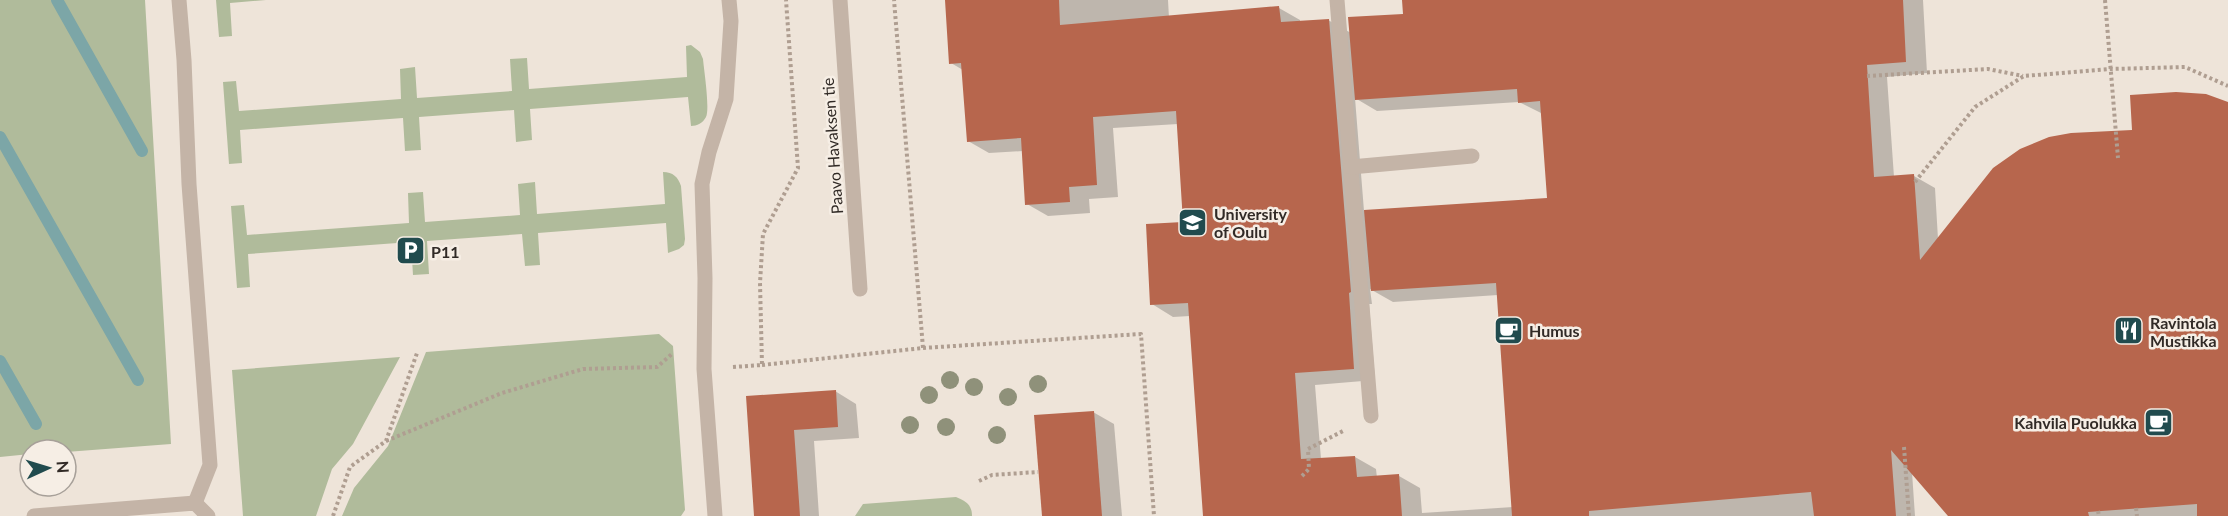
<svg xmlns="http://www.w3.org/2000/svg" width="2228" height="516" viewBox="0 0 2228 516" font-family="Lato,sans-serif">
<rect width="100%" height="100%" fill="#eee4d9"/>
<g fill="#b0bb9b">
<path d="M0,0H145L171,444L66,452V450H30V454L0,457Z"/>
<path d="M216,0H266L230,3L232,36L219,37Z"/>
<path d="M691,45L700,52L703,59C704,70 710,109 706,117C703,123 697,126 691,126L688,97L530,109L532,140L516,142L514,110L419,117L421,150L405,151L403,118L240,130L242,163L229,164L223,82L236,81L239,111L401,99L400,69L415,67L417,98L512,91L510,59L527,58L529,89L687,77L686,46Z"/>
<path d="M663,172C673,172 678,177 681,186L685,239L684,245L679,249L668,253L666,223L538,233L540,265L525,266L522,234L427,241L429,274L413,275L411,242L248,254L250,287L237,288L231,206L244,205L247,235L409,223L408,193L423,192L425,222L520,215L518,184L535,182L537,214L665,204Z"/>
<path d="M659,334L673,346L685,510L681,516H342L354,488L388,446L426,352Z"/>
<path d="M400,357L353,444L332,469L316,516H243L232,370Z"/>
<path d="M956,497C966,501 972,505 972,516H855L863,504Z"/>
</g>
<g fill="#0003" fill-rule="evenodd">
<path d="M946,0H1168L1169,18L1279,8L1300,20V22L1328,20L1351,33L1404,15L1403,0H1923L1927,73L1887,77L1894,177L1914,176L1935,188L1938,239L2134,131L2228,106V516H1950L1912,472L1915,516H1205L1190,316L1173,317L1152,304L1185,224L1178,124L1113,128L1118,197L1089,199L1090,213L1048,216L1027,204L1023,151L989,153L968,141L963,70L951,63ZM1355,98L1377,111L1519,102L1543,114L1549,199L1364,211ZM1370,289L1393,302L1498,295L1513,507L1422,513L1420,488L1399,476L1377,478L1376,469L1355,457L1321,459L1315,385L1375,380L1369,304H1372Z"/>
<path d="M835,391L856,404L859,438L814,441L819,516H756L747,398Z"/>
<path d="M1093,412L1114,424L1122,516H1043Z"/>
</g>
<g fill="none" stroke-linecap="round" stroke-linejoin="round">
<g stroke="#7ca6a7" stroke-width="12">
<path d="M57,0L142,151"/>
<path d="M0,137L138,380"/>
<path d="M0,361L36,424"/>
</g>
</g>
<g fill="#b7664d">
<path d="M945,0H1059L1060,25L1279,6L1281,22L1329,19L1351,292L1349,293L1354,369L1295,373L1301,459L1355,456L1357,477L1399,474L1402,516H1203L1188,303L1150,305L1146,224L1183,222L1176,111L1093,117L1097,185L1069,187L1070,202L1025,205L1021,138L967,142L961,63L949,64Z"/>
<path d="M1402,0H1903L1906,62L1867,65L1874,177L1914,174L1920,260L1993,168L2020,149L2049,137L2071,133L2132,130L2130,95L2176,92L2206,94L2228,102V516H2197V504L2088,512L2089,516H1948L1891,450L1896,516H1814L1811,492L1589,511V516H1512L1496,283L1371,291L1364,210L1547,198L1540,101L1518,103L1517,89L1355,100L1348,17L1403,14Z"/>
<path d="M836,390L838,427L794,430L800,516H754L746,396Z"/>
<path d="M1094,411L1102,516H1042L1034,415Z"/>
</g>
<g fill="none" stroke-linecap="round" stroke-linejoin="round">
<g stroke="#af9e91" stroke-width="4" stroke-dasharray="3 3" stroke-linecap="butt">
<path d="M2105,0L2118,158"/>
<path d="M1867,76L1988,69L2023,76"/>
<path d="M1915,182L1975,107L2024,76L2111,69L2185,67L2228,86"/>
<path d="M923,348L1141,334L1154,516"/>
<path d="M762,365L923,348L894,0"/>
<path d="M733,367L762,365L760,283L763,234L798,168L786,0"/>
<path d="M386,441L502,393L583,369L657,367L673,353"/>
<path d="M1904,447L1909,516"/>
<path d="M1302,476L1309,469L1308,449L1345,430"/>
<path d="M979,481L992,475L1038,472"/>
<path d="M2136,508L2137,516"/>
<path d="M2098,511L2099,516"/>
<path d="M333,516L350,467L386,441L417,353"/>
</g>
<g stroke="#c4b4a7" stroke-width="15">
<path d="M179,0L184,60L189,184L210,465L195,503"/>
<path d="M1337,0L1371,416"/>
<path d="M1351,167L1472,156"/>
<path d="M715,516L704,369L705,278L702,184L709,152L726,99L731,21L729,0"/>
</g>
<g stroke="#c4b4a7" stroke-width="15">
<path d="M840,0L860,289"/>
<path d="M34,516L195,503L208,516"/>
</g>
</g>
<g fill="#8f917a">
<circle cx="950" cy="380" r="9"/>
<circle cx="1038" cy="384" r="9"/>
<circle cx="974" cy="387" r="9"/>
<circle cx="929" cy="395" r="9"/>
<circle cx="1008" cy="397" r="9"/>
<circle cx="910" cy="425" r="9"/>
<circle cx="946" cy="427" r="9"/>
<circle cx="997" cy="435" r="9"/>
</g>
<defs>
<symbol id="university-square" viewBox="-11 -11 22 22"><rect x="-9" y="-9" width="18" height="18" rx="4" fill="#214b4e" stroke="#f6eee5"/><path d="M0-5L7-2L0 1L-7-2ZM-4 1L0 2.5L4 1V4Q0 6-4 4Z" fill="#fff"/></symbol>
<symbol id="parking-square" viewBox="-11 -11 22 22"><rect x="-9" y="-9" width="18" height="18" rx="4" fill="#214b4e" stroke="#f6eee5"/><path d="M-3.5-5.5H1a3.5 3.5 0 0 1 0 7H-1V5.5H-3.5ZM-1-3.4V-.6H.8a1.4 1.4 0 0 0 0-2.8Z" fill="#fff"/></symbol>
<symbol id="cafe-square" viewBox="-11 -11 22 22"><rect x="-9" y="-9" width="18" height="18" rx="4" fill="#214b4e" stroke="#f6eee5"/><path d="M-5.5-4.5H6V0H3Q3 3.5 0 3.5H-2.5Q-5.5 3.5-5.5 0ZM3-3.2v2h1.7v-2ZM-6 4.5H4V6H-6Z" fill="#fff"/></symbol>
<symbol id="restaurant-square" viewBox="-11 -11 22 22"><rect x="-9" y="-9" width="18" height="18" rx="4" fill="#214b4e" stroke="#f6eee5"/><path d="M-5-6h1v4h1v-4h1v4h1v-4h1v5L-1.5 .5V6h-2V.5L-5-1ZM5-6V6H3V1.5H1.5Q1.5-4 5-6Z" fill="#fff"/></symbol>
</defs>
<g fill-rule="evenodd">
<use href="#university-square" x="1176" y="206" width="33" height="33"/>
<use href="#parking-square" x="394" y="234" width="33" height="33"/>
<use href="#cafe-square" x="1492" y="314" width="33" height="33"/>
<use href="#restaurant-square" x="2112" y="314" width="33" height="33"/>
<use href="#cafe-square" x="2142" y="406" width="33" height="33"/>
</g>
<g text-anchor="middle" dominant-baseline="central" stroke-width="5" stroke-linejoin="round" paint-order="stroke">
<g font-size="16" fill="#312a26" stroke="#f6eee5">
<text transform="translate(832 146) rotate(-94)">Paavo Havaksen tie</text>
</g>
<g font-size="16" font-weight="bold" fill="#312a26" stroke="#f6eee5" text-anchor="start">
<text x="1214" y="213">University<tspan x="1214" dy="18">of Oulu</tspan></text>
<text x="431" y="251">P11</text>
<text x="2150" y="322">Ravintola<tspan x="2150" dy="18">Mustikka</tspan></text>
<text x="1529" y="330">Humus</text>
<text x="2137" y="422" text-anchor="end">Kahvila Puolukka</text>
</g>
</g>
<g transform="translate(48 468) rotate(86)"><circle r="28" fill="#f6eee5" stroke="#a7a099" stroke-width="1.5"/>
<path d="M0-4.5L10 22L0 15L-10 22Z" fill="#214b4e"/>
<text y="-9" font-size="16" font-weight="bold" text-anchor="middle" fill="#312a26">N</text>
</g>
</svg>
